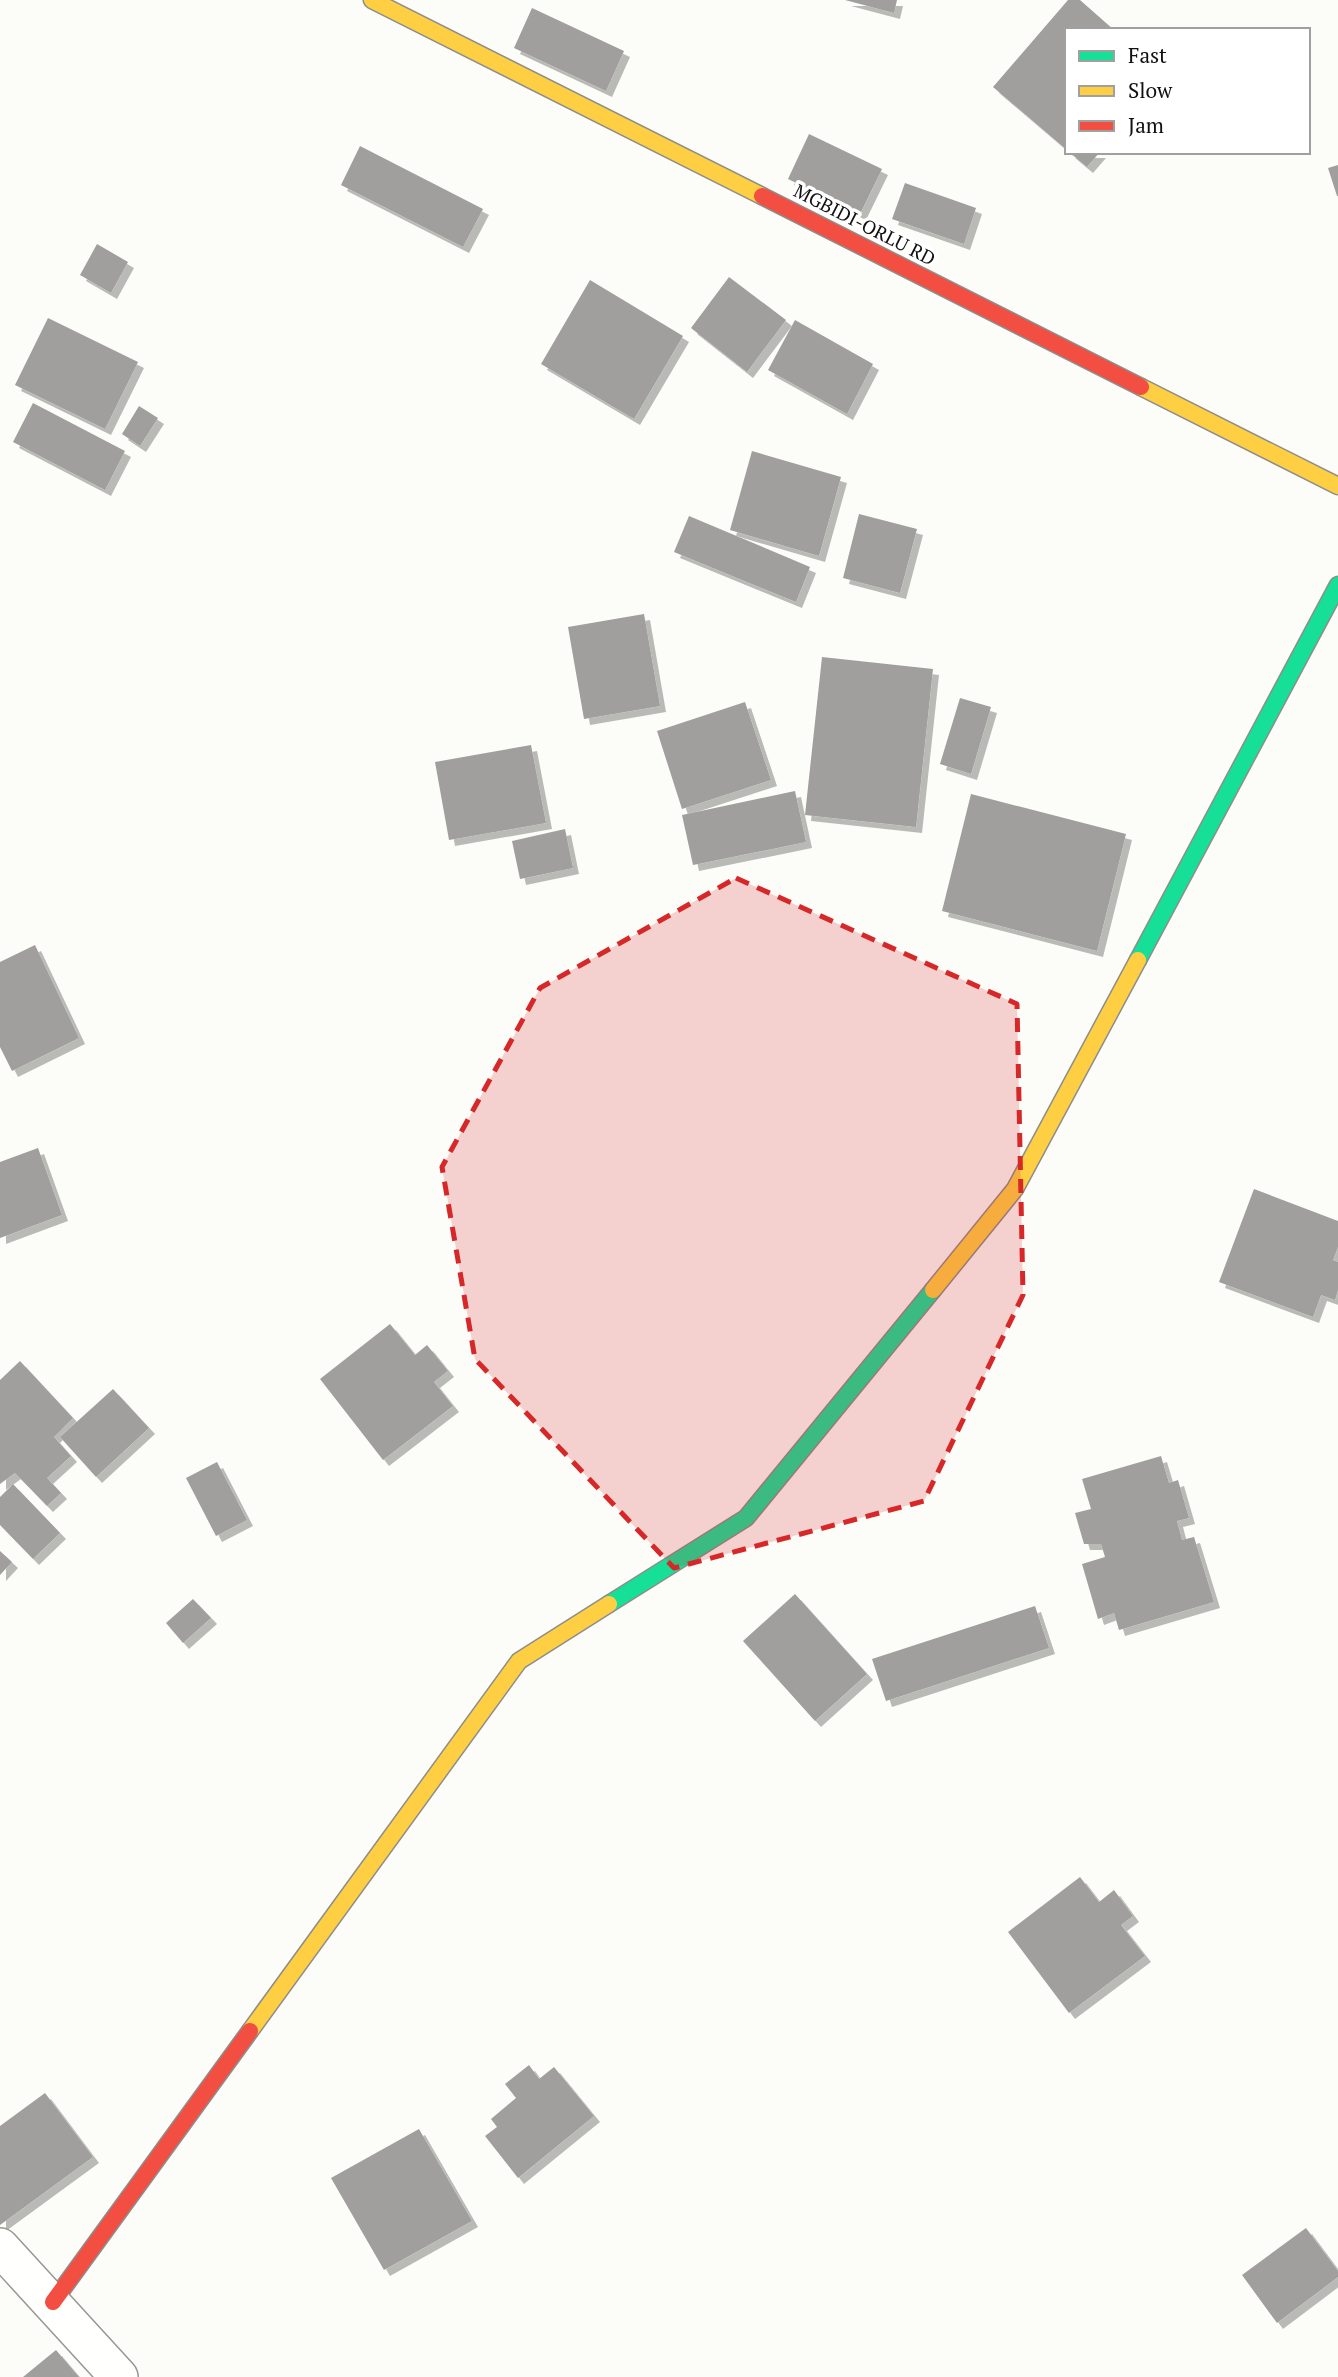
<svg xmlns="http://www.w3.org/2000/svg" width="1338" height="2377" font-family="'PT Serif',serif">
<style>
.building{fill:#a09f9d;filter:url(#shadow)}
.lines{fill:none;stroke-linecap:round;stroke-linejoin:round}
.street-casing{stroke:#979795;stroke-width:40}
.fast-casing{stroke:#8d8d8c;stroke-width:19}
.slow-casing{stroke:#8d8d8c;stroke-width:19}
.jam-casing{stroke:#8d8d8c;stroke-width:19}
.street{stroke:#fffffe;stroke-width:37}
.fast{stroke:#16e098;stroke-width:16}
.slow{stroke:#ffcf43;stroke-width:16}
.jam{stroke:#f24e42;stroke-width:16}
.marked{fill:#d62828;fill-opacity:0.2;stroke:#d62828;stroke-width:5;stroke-dasharray:14 9;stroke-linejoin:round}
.labels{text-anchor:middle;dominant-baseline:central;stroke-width:7;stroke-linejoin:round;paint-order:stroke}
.street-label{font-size:19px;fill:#111;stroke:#fff}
</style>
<defs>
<filter id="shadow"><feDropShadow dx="6" dy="6" stdDeviation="0" flood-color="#0004"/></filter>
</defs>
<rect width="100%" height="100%" fill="#fcfcf8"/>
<!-- building -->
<path class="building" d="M845 0H897L894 13Z
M1068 0H1080L1114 30H1067V150L993 87Z
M532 8 624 51 606 91 514 48Z
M809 134 882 169 860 214 788 179Z
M360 146 483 209 463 247 341 185Z
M1069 152H1100L1087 167Z
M1338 165V196H1337L1328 168Z
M905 183 976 208 964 244 892 219Z
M97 244 128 262 111 293 80 275Z
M729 277 786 320 747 372 691 328Z
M590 280 683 336 634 419 541 364Z
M48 318 138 362 105 429 15 385Z
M795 320 873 364 847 414 768 370Z
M33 403 125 451 105 490 13 442Z
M139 406 158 418 140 446 122 434Z
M752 451 841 477 819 556 730 530Z
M859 514 917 529 900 593 843 578Z
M689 516 810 567 796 602 674 552Z
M644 614 660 706 584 719 568 627Z
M822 657 933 669 916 827 805 815Z
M960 698 991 707 971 774 940 764Z
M745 702 771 780 682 809 657 731Z
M531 745 546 823 449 840 435 762Z
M795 791 806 842 693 865 682 815Z
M971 794 1126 834 1097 951 942 911Z
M565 829 573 868 520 879 512 841Z
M35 945 79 1038 12 1071 0 1047V962Z
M38 1148 62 1215 0 1238V1162Z
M1254 1189 1338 1221V1247L1333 1260 1338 1262V1290L1335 1300 1321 1295 1313 1317 1219 1282Z
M390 1324 415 1355 427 1345 448 1371 434 1382 453 1406 383 1460 320 1379Z
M20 1361 73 1418 54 1437 71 1456 47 1478 61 1493 47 1506 15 1473 0 1484V1380Z
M113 1389 149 1428 96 1477 60 1437Z
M1161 1456 1169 1483 1178 1480 1189 1518 1177 1521 1182 1540 1194 1537 1214 1602 1119 1630 1114 1613 1098 1619 1082 1564 1105 1557 1101 1544H1084L1075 1513 1091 1509 1082 1479Z
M217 1462 247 1520 216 1536 186 1478Z
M13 1484 60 1533 33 1559 0 1525V1497Z
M0 1551 12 1562 0 1575Z
M795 1594 867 1674 815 1721 743 1641Z
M193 1599 211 1618 183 1643 166 1623Z
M1035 1606 1049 1648 886 1701 872 1659Z
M1080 1877 1099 1902 1114 1890 1133 1916 1121 1925 1145 1956 1069 2013 1008 1932Z
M529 2065 539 2079 554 2067 594 2116 518 2178 485 2136 497 2127 491 2119 516 2098 505 2084Z
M45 2093 93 2157 0 2225V2126Z
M419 2129 472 2221 384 2270 331 2178Z
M1306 2228 1338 2271V2277L1277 2323 1242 2275Z
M56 2350 79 2377H23Z"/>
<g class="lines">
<defs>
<path id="street" d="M0 2247 119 2377"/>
<path id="fast" d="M1138 960 1338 585
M609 1604 746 1518 933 1290"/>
<path id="slow" d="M372 0 762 196
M1141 387 1338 486
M933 1290 1015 1189 1138 960
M250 2031 519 1661 609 1604"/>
<path id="jam" d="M762 196 1141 387
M53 2302 250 2031"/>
</defs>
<!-- street casing -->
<use href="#street" class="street-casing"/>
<!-- fast casing -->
<use href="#fast" class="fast-casing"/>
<!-- slow casing -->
<use href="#slow" class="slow-casing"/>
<!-- jam casing -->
<use href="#jam" class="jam-casing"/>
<!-- street -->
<use href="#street" class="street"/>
<!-- fast -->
<use href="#fast" class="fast"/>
<!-- slow -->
<use href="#slow" class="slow"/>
<!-- jam -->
<use href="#jam" class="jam"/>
</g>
<!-- marked area -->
<path class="marked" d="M736 878 1017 1004 1023 1295 924 1501 674 1568 475 1359 442 1167 540 988Z"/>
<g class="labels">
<!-- street labels -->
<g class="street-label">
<text transform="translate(865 224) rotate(27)">MGBIDI-ORLU RD</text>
</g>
</g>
<!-- legend -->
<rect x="1065" y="28" width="245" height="126" fill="#ffffff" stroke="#a0a0a0" stroke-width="2"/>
<rect x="1079" y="51" width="35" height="10" fill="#16e098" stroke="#a0a0a0" stroke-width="2"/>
<text x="1128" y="63" font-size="21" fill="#111111">Fast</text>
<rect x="1079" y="86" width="35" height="10" fill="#ffcf43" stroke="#a0a0a0" stroke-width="2"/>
<text x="1128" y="98" font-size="21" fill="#111111">Slow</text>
<rect x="1079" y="121" width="35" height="10" fill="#f24e42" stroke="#a0a0a0" stroke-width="2"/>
<text x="1128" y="133" font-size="21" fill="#111111">Jam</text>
</svg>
